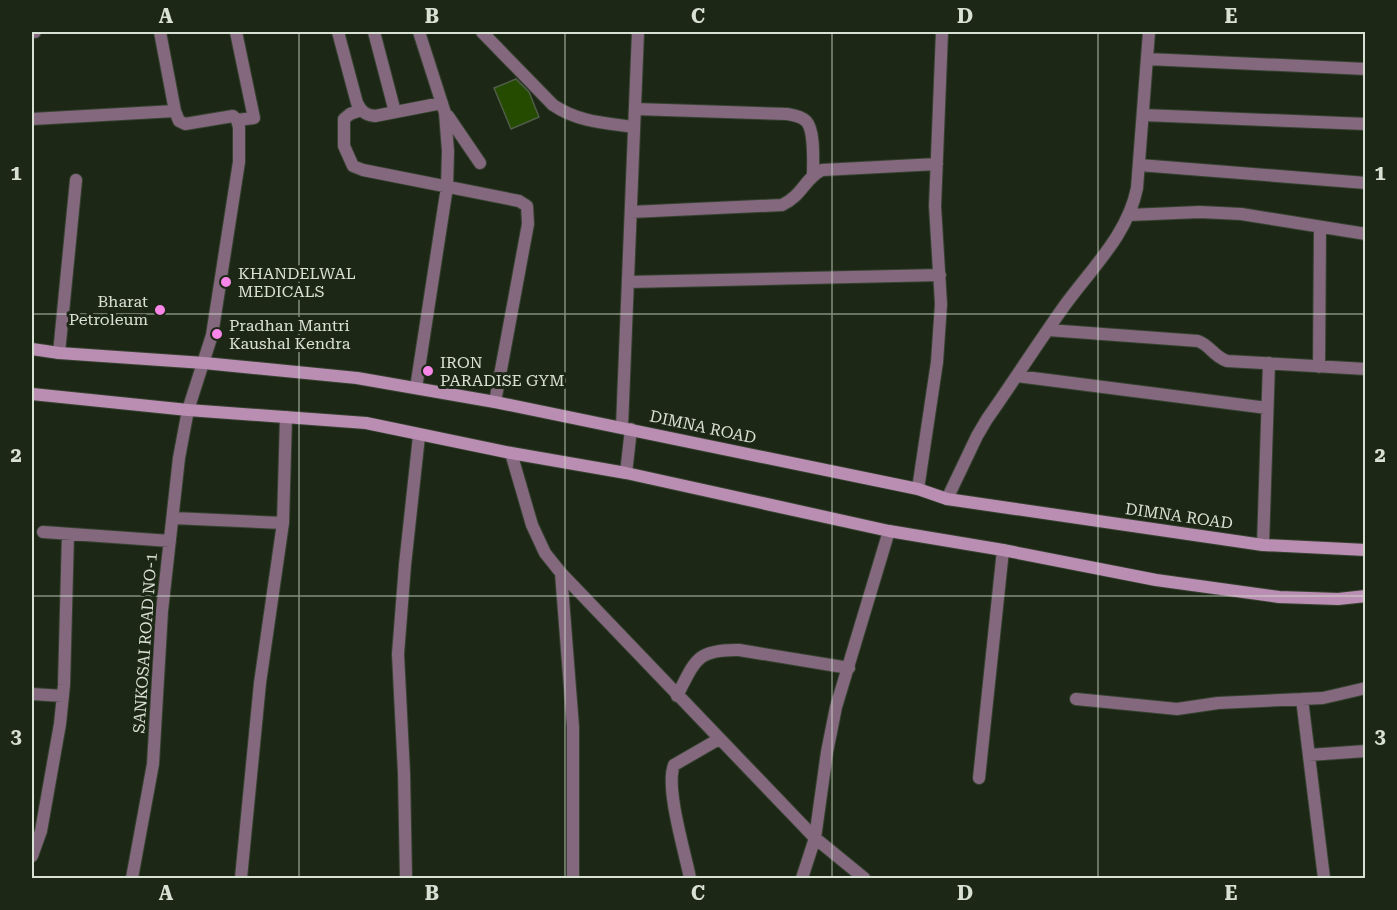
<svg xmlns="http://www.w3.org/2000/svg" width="1397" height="910" font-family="'Roboto Serif',serif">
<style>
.building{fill:#254b00;stroke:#4f5d48;stroke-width:1.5}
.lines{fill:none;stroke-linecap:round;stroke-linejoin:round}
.street-casing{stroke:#364230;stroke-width:14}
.secondary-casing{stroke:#364230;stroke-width:14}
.street{stroke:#83687e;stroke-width:12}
.secondary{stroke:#ba8eb2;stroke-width:12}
.grid{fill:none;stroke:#d9e1d5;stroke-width:1.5;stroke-opacity:0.55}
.poi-dot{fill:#f987e9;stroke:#1c2815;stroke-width:2}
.labels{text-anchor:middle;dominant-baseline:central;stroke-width:6;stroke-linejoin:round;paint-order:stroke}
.poi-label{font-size:16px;fill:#d9e1d5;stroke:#1c2815;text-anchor:start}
.street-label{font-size:16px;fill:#d9e1d5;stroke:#1c2815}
.neatline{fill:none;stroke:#d9e1d5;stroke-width:2}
.grid-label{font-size:20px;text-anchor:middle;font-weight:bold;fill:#d9e1d5}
</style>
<rect width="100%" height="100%" fill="#1c2815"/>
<!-- building -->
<path class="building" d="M516 79 529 92 539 117 511 129 494 88Z"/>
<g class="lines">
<defs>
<path id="street" d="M32 32H35
M236 32 254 118 237 120
M338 32 357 103C361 111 365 115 375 116L442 103
M374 32 395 112
M482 32 553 105C578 122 605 123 634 127
M1147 59 1366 69
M635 109 787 114C793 115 801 116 806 121 815 130 813 161 813 174
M361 110 350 114 344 119V146L353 166 363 170 519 201 527 206 528 224 495 402
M1143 115 1366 124
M448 116 480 163
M32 119 175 111
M1139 165 1366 183
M631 212 782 205C802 196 805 178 822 170L937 164
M1129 215 1200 212 1241 214 1366 234
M628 282 940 275
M1048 330 1198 341C1211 346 1213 356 1227 361L1366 369
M59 353 76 180
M1319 367 1320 227
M1017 376 1267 408
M416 388 447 187 448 151 445 113 419 32
M622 427 638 32
M511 453 532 525 545 553 561 573 815 838 864 878
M626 473 631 429
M918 489 937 362 941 304 935 206 942 32
M947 499 977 436 987 419C1013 382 1038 343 1065 305 1092 268 1128 234 1137 188L1149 32
M173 518 283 523
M43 532 170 541
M1263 545 1269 363
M561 573 573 727V878
M32 694 63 696
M677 696C695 661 696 649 739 650L849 668
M1076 699 1177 709 1218 703 1323 698 1366 688
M1302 699 1324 878
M1309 755 1366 751
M979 778 1003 550
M32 856 41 831 60 724 64 685 68 534
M132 878 153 764 162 611 179 458 188 410 212 335 239 162V127L237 120 233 116 185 124 179 121 175 111 160 32
M241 878 260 683 283 523 286 417
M406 878 404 773 398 654 405 565 419 436
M690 878C685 852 665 788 674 765L719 739
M802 878 815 838 827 752 836 707 889 531"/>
<path id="secondary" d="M32 349 59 353 204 363 357 378 495 402 918 489 947 499 1263 545 1366 550
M32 394 188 410 366 423 511 453 626 473 889 531 1003 550 1156 580 1279 597 1338 599 1366 596"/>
</defs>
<!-- street casing -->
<use href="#street" class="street-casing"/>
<!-- secondary casing -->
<use href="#secondary" class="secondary-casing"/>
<!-- street -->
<use href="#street" class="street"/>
<!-- secondary -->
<use href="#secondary" class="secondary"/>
</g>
<!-- grid -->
<path class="grid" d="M299 32V878M565 32V878M832 32V878M1098 32V878M32 314H1366M32 596H1366"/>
<!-- markers -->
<g class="poi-dot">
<circle cx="226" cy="282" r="6"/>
<circle cx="160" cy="310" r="6"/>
<circle cx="217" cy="334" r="6"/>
<circle cx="428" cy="371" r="6"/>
</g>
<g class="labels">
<!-- poi labels -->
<g class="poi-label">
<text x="238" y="273">KHANDELWAL<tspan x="238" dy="18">MEDICALS</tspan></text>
<text x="148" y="301" text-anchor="end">Bharat<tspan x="148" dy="18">Petroleum</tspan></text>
<text x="229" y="325">Pradhan Mantri<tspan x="229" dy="18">Kaushal Kendra</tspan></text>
<text x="440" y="362">IRON<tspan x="440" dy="18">PARADISE GYM</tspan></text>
</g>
<!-- street labels -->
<g class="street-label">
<text transform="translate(703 427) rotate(12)">DIMNA ROAD</text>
<text transform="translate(1179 516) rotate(8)">DIMNA ROAD</text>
<text transform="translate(145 643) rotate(-86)">SANKOSAI ROAD NO-1</text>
</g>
</g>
<!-- border -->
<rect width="1397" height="910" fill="none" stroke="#1c2815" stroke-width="66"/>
<rect x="33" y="33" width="1331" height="844" class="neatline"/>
<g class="grid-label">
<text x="166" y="23">A</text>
<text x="432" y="23">B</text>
<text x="698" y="23">C</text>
<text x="965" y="23">D</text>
<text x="1231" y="23">E</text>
<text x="16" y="180">1</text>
<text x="1380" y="180">1</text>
<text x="16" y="462">2</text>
<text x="1380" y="462">2</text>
<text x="16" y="743">3</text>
<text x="1380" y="743">3</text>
<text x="166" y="900">A</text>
<text x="432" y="900">B</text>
<text x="698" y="900">C</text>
<text x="965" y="900">D</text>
<text x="1231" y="900">E</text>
</g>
</svg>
